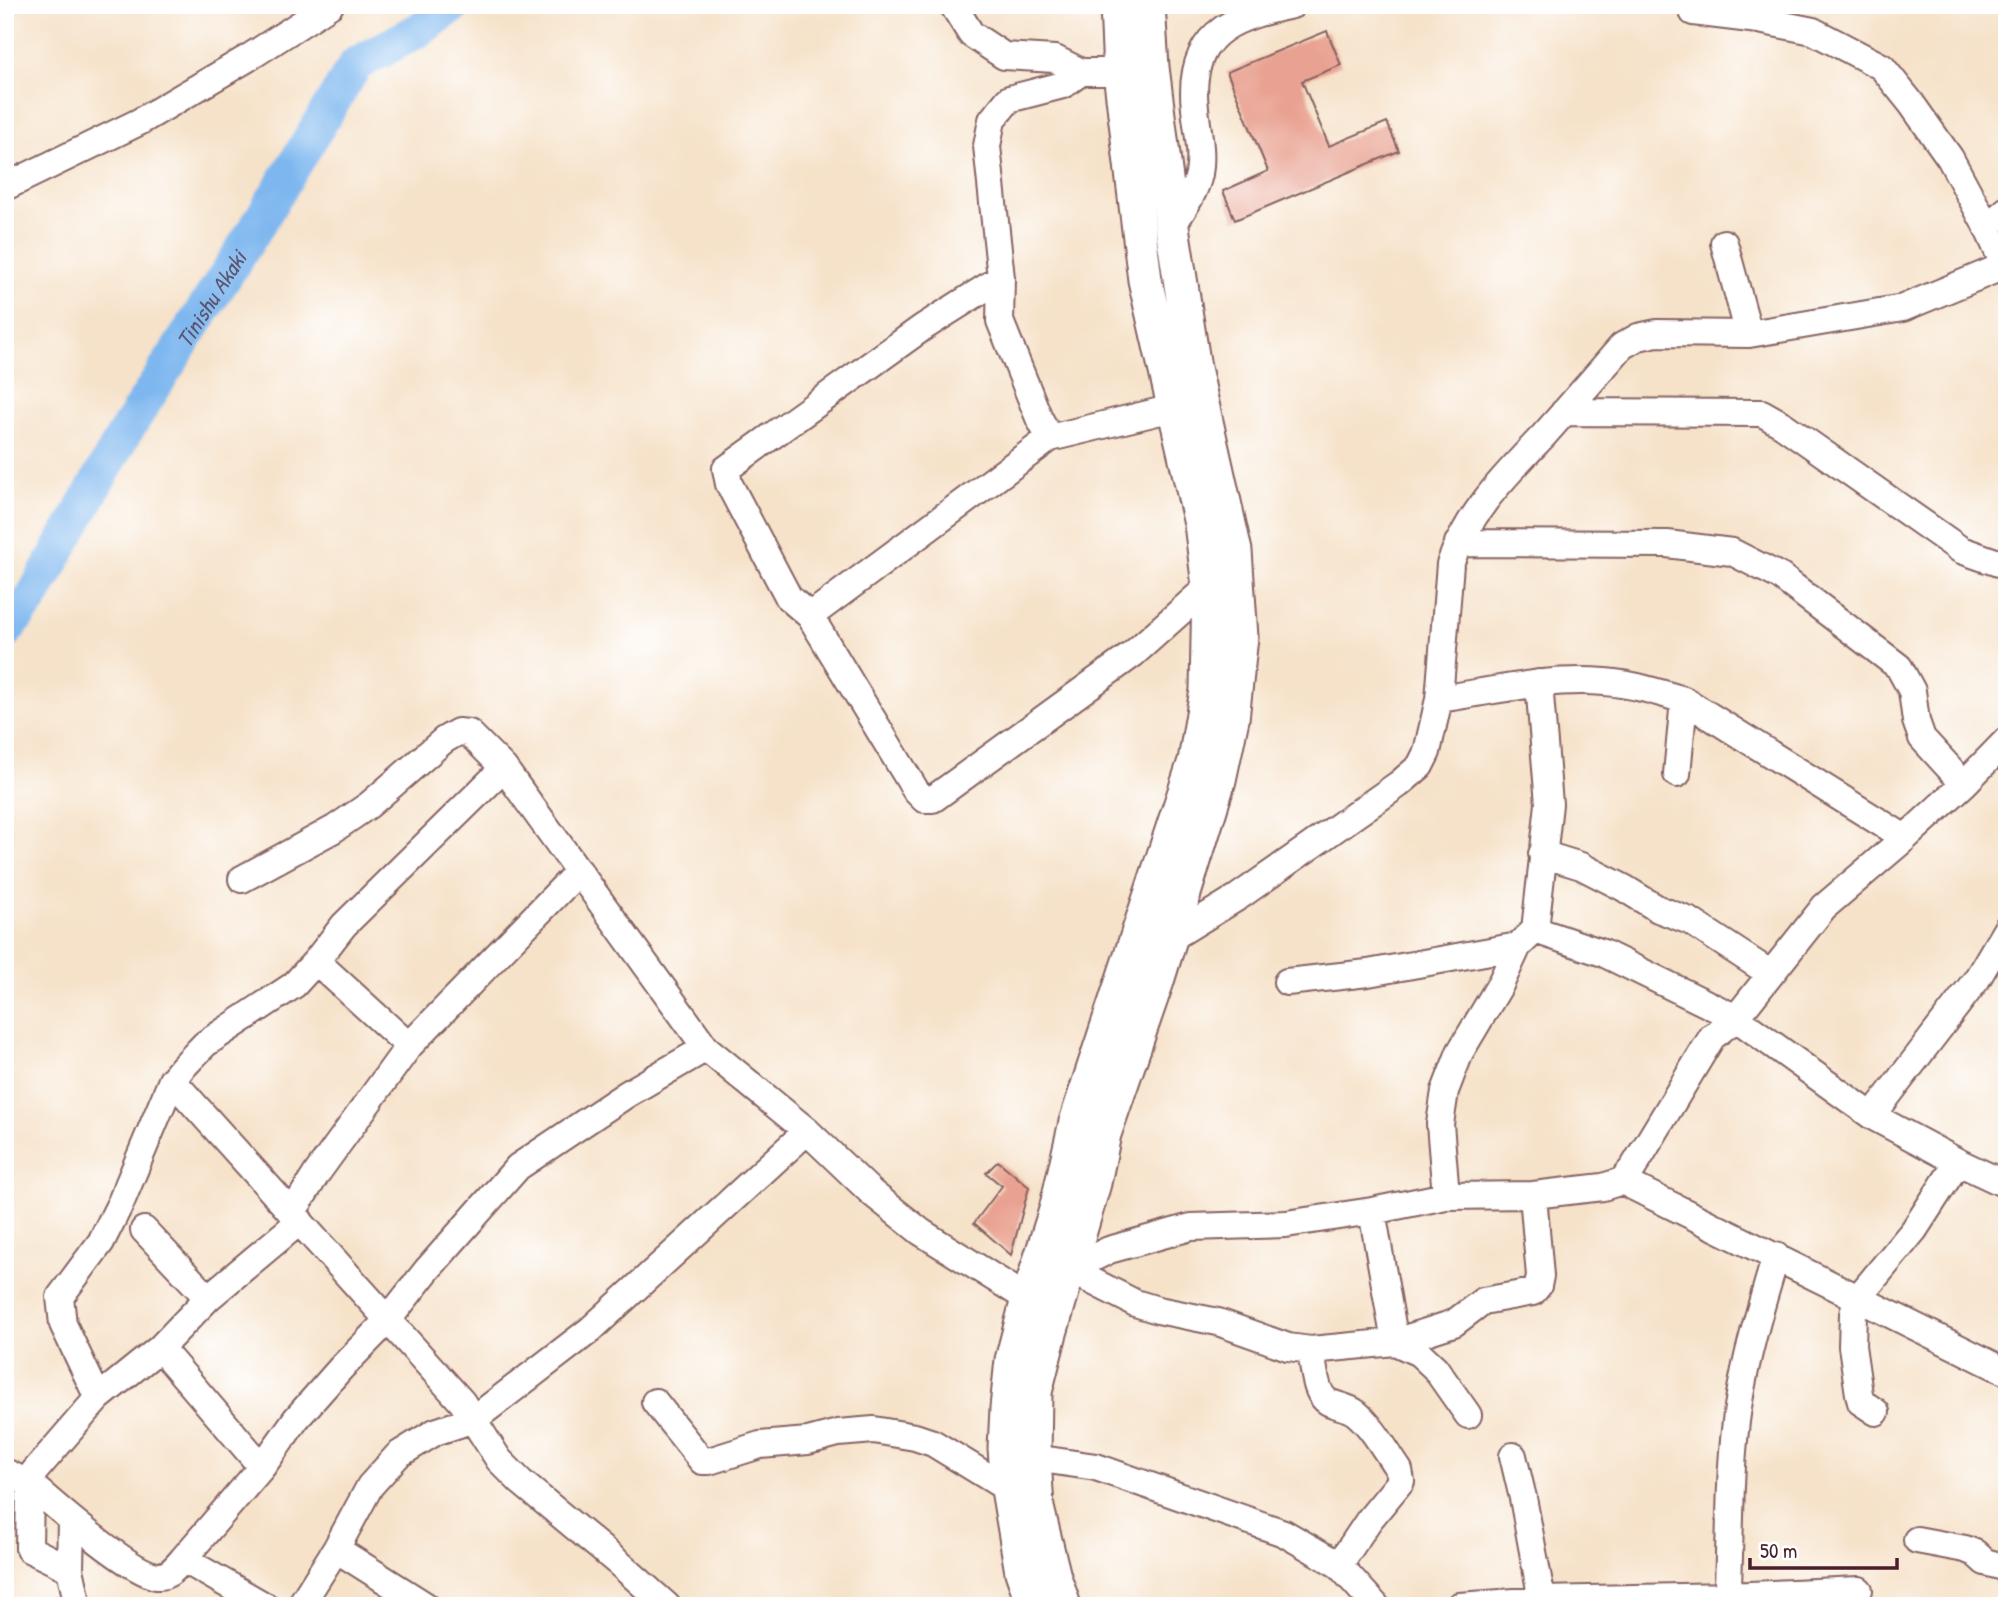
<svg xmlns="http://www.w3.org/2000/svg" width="2012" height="1611" font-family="'Patrick Hand',sans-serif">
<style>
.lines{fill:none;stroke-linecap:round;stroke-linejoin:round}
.river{stroke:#7eb7ef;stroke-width:35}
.building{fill:#e9a291}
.minor-casing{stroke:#866362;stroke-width:30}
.major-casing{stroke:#866362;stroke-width:37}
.minor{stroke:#fff;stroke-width:26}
.major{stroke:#fff;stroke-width:33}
.labels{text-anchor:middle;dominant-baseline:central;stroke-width:5;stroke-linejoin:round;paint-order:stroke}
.water-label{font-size:23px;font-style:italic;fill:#5c5470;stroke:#fff}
</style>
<rect width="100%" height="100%" fill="#fff"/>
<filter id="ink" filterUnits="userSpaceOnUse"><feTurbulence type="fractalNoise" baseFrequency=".0143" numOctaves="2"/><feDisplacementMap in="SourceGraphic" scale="14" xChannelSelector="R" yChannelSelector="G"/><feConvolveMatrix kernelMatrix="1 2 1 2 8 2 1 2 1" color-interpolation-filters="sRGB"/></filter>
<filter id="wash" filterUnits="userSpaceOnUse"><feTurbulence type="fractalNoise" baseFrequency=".00686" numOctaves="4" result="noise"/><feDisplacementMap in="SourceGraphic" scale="28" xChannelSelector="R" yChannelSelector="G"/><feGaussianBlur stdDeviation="1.57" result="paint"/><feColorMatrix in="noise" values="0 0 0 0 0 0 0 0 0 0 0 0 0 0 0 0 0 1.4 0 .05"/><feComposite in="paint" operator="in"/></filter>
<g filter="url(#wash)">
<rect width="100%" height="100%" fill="#f6e2c9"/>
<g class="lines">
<!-- river -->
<path class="river" id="s1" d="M5 632 32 598 124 434 252 234 356 64 419 30 455 5"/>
</g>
<g id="blocks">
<!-- building -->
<path class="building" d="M1327 31 1341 65 1302 81 1329 146 1387 122 1399 151 1235 220 1223 191 1268 171 1227 72Z
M998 1161 1029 1187 1011 1255 974 1223 1002 1186 986 1173Z"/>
</g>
</g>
<g filter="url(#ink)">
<use href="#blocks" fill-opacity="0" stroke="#866362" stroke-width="2"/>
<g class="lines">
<defs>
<path id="minor" d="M953 5 971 34 1004 56 1055 59 1081 72H1120
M1693 12 1759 20 1813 31 1882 67 1911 103 1950 158 1987 227 2007 271
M5 187 139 122 248 58 330 5
M1172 227C1182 210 1195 193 1199 174 1204 146 1194 120 1194 93 1194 28 1240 16 1292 5
M1987 227 2007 210
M1724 243 1749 334
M1001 278 922 328 726 469 729 484 789 598 810 616 916 791 924 799H933L1133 654 1209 586
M1564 412 1762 413 1783 425 1961 550 2007 566
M1050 438 1039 418 1000 321 1001 278 987 146 992 120 1009 99 1063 85 1081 72
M1458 543 1667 544 1732 552 1781 577 1899 667 1912 691 1916 721 1922 738 1964 784
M810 616 1050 438 1173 408
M1439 699C1493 691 1550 677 1605 682 1632 684 1658 692 1684 700L1905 838
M1677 774 1684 700
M1542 854 1581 866 1624 888 1658 909 1690 921 1771 974
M242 879 334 829 369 805 444 740 458 732 469 733 504 768 706 1048 807 1131 872 1193 921 1232 1028 1299
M1535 930 1603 953 1736 1018 1872 1116 1958 1162 2007 1185
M1159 935 1171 938 1238 897 1399 784 1420 766 1427 752 1439 699 1450 564C1469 511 1506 475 1544 435 1570 406 1596 376 1622 346L1638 337 1657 333 1749 334 1903 308 2004 266
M316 961 409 1046
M1287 982 1368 973 1518 946 1535 930 1549 804 1539 683
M172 1080 462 1402 499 1460 521 1482 621 1565 667 1606
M1872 1116 1977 979 2007 928
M1622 1181 2007 1372
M1446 1196 1440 1124 1445 1091 1460 1052 1500 985 1518 946
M1372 1211 1395 1342 1454 1323 1483 1301 1533 1292 1538 1286 1540 1276 1533 1195
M292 1213 317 1173 409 1046 579 871
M144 1230 208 1298
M1069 1272 1080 1275 1091 1259 1109 1250 1191 1227 1286 1224 1372 1211 1446 1196 1533 1195 1603 1187 1622 1181 1633 1168 1712 1037 1736 1018 1824 907 1905 838 1964 784 2007 740
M1080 1275 1135 1303 1158 1310 1218 1322 1288 1347 1311 1350 1395 1342 1419 1353 1435 1368 1468 1415
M160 1348 262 1467
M1311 1350C1314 1365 1314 1397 1331 1403 1341 1407 1348 1407 1356 1413 1374 1428 1386 1452 1399 1470L1401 1481 1369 1520 1339 1565
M98 1398 63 1324 60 1297 101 1242 121 1202 172 1080 182 1068 205 1044 294 985 316 961 344 925 504 768
M655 1402 702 1461H709L760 1445 808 1441 838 1433 874 1430 915 1437 933 1443 1008 1489
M1876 1412 1861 1402 1859 1394 1852 1346 1853 1314 1857 1299 1914 1230 1958 1162
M1513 1456 1523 1498 1542 1600
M1034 1458 1096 1467 1284 1533 1339 1565 1376 1606
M5 1472 30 1484 29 1549 70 1569
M71 1520 70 1569 78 1606
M1917 1540 1965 1549 1975 1553 1985 1562 2007 1568
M183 1559C176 1567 169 1577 157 1576 131 1573 53 1504 30 1484L34 1472 98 1398 160 1348 208 1298 300 1221
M265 1606 183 1559 262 1467 296 1419 341 1368 387 1321 427 1270 518 1167 627 1094 706 1048
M300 1606 336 1549
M426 1606 336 1549 370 1486 398 1455 435 1432 474 1419 590 1330 807 1131
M1459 1606 1542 1600 1728 1596 1859 1590
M1727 1606C1731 1540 1728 1472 1738 1407 1746 1356 1761 1306 1776 1256"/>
<path id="major" d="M1034 1606 1022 1572 1008 1489 1005 1448 1007 1408 1012 1360 1028 1299 1056 1210 1076 1122 1195 761 1207 690 1209 586 1201 524 1145 280 1120 72 1117 5
M1064 1606 1054 1577 1037 1508 1034 1458 1035 1392 1050 1333 1094 1183 1104 1134 1157 981 1219 780 1232 719 1241 637 1235 551 1194 368 1172 227 1152 67 1148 5"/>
</defs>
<!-- minor casing -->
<use href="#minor" class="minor-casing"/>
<!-- major casing -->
<use href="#major" class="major-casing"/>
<!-- minor -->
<use href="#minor" class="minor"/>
<!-- major -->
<use href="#major" class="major"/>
</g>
</g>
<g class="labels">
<!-- water labels -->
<g class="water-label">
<text stroke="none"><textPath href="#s1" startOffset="392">Tinishu Akaki</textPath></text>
</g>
</g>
<!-- margin -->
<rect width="2012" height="1611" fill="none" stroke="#fff" stroke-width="28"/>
<!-- scale -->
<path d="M1750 1558v10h147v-10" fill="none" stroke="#4a1f2b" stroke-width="3.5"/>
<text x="1760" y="1558" font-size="21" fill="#4a1f2b" stroke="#ffffff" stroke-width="5" paint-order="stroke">50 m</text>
</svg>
